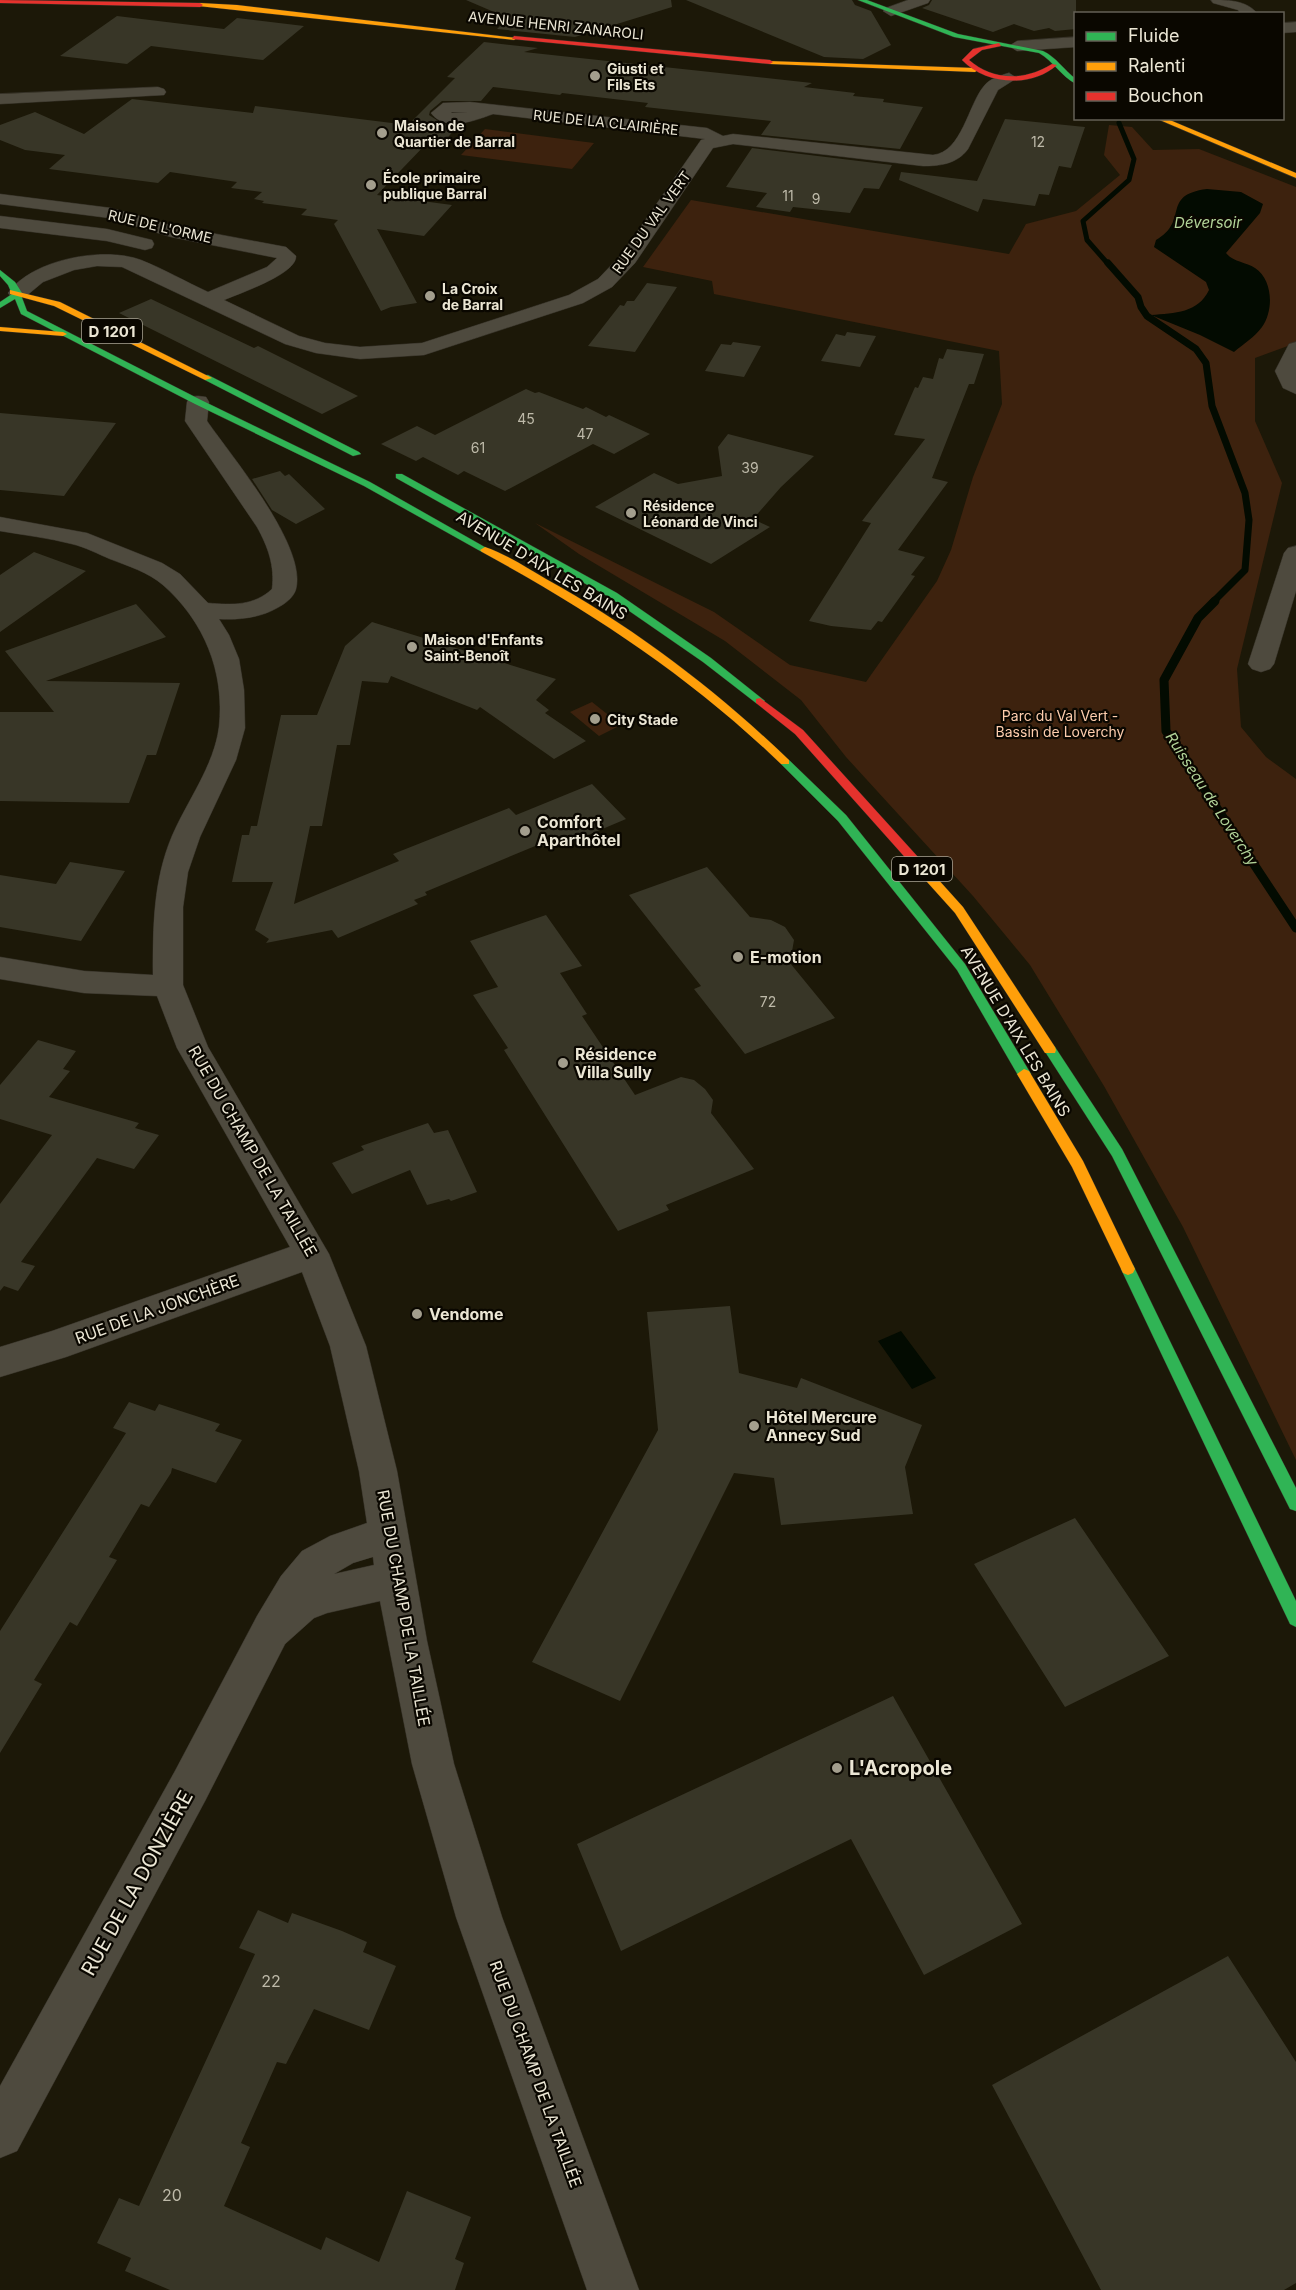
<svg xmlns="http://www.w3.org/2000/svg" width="1296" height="2290" font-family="Inter,sans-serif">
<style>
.green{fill:#3d220e}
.water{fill:#030b01}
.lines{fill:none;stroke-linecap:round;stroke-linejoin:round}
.stream-far2{stroke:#030b01;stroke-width:5}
.stream-far1{stroke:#030b01;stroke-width:7}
.stream{stroke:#030b01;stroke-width:9}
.building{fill:#383627}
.street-casing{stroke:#353127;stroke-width:1}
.fast-casing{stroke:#353127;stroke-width:1}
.slow-casing{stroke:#353127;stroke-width:1}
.jam-casing{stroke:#353127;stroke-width:1}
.street{fill:#4e4a3e;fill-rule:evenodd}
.fast{fill:#30b455;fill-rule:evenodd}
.slow{fill:#ff9f0a;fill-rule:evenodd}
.jam{fill:#e5322d;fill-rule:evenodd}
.poi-dot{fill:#a39e8d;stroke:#0a0700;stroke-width:2}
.labels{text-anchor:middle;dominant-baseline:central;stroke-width:4.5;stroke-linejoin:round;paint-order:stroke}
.far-street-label{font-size:14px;fill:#ebe6d4;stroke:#0a0700}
.far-poi-label{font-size:14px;font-weight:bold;fill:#ebe6d4;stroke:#0a0700;text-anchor:start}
.number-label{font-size:14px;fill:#bebaa9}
.far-park-label{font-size:14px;fill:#fecdad;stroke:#0a0700}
.far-water-label{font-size:15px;font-style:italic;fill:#b2d398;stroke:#0a0700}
.shield{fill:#0a0700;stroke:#a8a394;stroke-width:1.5}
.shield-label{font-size:15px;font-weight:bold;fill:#ebe6d4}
.street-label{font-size:16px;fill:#ebe6d4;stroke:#0a0700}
.poi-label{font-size:16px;font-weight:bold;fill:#ebe6d4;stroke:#0a0700;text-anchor:start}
.near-number-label{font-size:16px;fill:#bebaa9}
.near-poi-label{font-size:20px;font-weight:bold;fill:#ebe6d4;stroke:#0a0700;text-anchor:start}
.near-street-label{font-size:20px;fill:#ebe6d4;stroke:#0a0700}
</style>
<rect width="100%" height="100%" fill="#1c1808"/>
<!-- green -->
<path class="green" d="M1109 125 1132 127 1153 150 1199 149 1296 187V343L1255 358V421L1282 483 1237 669 1241 727 1266 757 1296 779V1460L1183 1227 1104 1086 1030 965 973 896 846 757 801 700 725 641 579 554 535 523 714 612 790 665 866 682 937 581 951 550 973 477 1002 404 999 351 714 294 712 281 643 267 691 200 1009 254 1026 224 1076 211 1120 175 1104 155Z
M485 129 594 143 572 169 461 155Z
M592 702 621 725 599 736 570 712Z"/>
<!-- water -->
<path class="water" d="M1207 189 1241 192 1263 204 1260 213 1226 253C1233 262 1246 262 1255 268 1273 280 1274 310 1262 327 1255 337 1243 344 1234 352L1200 335 1151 315C1175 313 1198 313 1209 290L1206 282 1154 247 1156 240C1190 221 1160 195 1207 189Z
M901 1331 936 1378 912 1389 878 1341Z"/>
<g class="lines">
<!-- stream-far2 -->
<path class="stream-far2" d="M1109 265 1087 240 1083 221 1129 180 1134 159 1119 123"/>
<!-- stream-far1 -->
<path class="stream-far1" d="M1108 263 1138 297 1141 307 1147 316 1196 349 1206 363 1212 406 1245 493 1249 520 1245 570 1213 602"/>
<!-- stream -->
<path class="stream" d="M1215 601 1198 618 1164 680 1166 731 1296 928"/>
</g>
<!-- building -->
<path class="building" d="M466 0H671L672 7 575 37 497 29 508 18Z
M686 0H852L855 5 871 11 891 45 863 59 824 57Z
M932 0H1076V29L1055 31 1049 28 1034 31 1014 24 993 32 922 8 929 5Z
M117 16 224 29 237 18 304 26 263 60 151 46 127 64 60 56Z
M484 42 538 48 524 52 812 83 804 87 855 93 853 96 884 99 883 102 923 107 900 149 761 135 771 121 645 107 648 103 562 93 560 95 493 87 481 101H442L430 111 429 115 443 124 458 126 440 146 426 144 377 195 452 205 424 236 377 229 417 303 391 307 381 311 334 224 338 220 301 215 307 209 262 203 264 201 254 199 262 192 231 188 237 182 170 172 158 183 49 169 65 155 25 150 0 140V125L35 112 84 134 132 99 253 113 255 106 408 125 455 78 447 77Z
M1005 119 1085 127 1071 168 1059 166 1049 195 1039 194 1035 206 983 199 978 212 899 180 901 172 977 181Z
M752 148 892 165 879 189 864 188 850 213 793 207 790 212 756 207 767 193 726 187Z
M647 283 677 287 635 352 588 346 620 305 624 306 627 301H634Z
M151 299 254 348 258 346 358 396 322 414 119 313Z
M847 332 876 336 860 367 821 361 836 334 845 336Z
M733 342 761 346 744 377 705 371 721 344 731 345Z
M947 349 984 354 974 384H969L932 478 948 482 898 550 925 557 911 575 915 576 882 622 878 621 871 630 831 626 809 621 871 523 862 521 925 439 894 435 915 387 918 388 923 377 933 379 939 358 943 359Z
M526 389 535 393 539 392 583 409 586 407 606 417 609 415 650 434 614 454 593 444 505 491 464 471 458 475 423 457 416 461 381 444 417 426 435 435Z
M0 413 116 423 64 496 0 490Z
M728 434 814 456 781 487 753 519 770 527 711 564 595 507 654 473 678 484 722 476 718 447Z
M280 471 285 476 289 474 325 509 296 524 272 510 252 479Z
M34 552 86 571 0 632V575Z
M136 604 166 637 46 681 180 683 156 755H147L129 803 0 801V712H54L5 651Z
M372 622 556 679 536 700 549 710 545 713 586 741 554 759 480 707 477 710 391 676 388 683 362 681 350 745H337L322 826H310L294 904 399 861 393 854 509 808 516 815 592 784 626 819 560 847 556 842 544 847 540 844 425 892 427 895 414 900 418 904 338 938 332 930 266 943 269 939 255 930 273 882H232L242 835H249L251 826H257L281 715H317L345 646Z
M70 862 125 871 81 941 0 927V875L56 884Z
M707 867 750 917 771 920 785 927 794 940 790 963 835 1018 745 1054 694 989 701 986 629 895Z
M546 915 582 966 560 973 587 1014 582 1016 635 1095 681 1077 694 1080 705 1089 713 1100 711 1113 754 1169 666 1205 669 1210 618 1231 504 1050 508 1048 473 995 498 987 470 941Z
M38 1040 76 1051 63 1069 70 1071 49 1097 139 1123 135 1128 159 1135 134 1169 97 1158 21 1262 35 1266 18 1291 4 1286 0 1291V1204L52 1135 0 1119V1085Z
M428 1123 434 1133 448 1130 477 1192 451 1201 449 1199 427 1205 410 1170 352 1194 332 1163 364 1150 361 1146Z
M730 1306 739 1373 797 1388 801 1378 922 1425 905 1467 913 1514 781 1525 774 1478 734 1473 620 1701 532 1662 658 1430 647 1312Z
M129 1402 155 1411 159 1404 196 1416 220 1424 215 1431 242 1440 216 1483 172 1468 171 1473 149 1507 141 1504 109 1557 117 1560 77 1626 70 1622 34 1680 42 1684 0 1753V1631L126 1433 113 1428Z
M1075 1518 1169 1656 1065 1707 974 1564Z
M893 1696 1022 1924 924 1975 851 1839 621 1951 577 1844Z
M258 1910 288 1923 292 1913 342 1931 367 1942 363 1952 396 1966 369 2030 314 2009 286 2064 277 2062 241 2143 250 2147 224 2206 321 2250 326 2237 379 2262 407 2191 471 2217 455 2259 464 2263 455 2290H170L125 2271 131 2258 97 2243 119 2198 139 2206 255 1954 239 1948Z
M1228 1956 1296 2062V2283L1284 2290H1101L992 2085Z"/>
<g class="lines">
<defs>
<path id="street" d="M908 0H930L928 3 891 16 883 11 886 8Z
M1211 0C1229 0 1246 0 1258 14H1241L1238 10 1213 3Z
M1296 22V32L1282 33V23Z
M1076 37V47L1017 51 1009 46 1017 41Z
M1009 73 1017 78 998 90 968 149C957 164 940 166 923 166L733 144 713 148 635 263 612 287 583 303 424 355 360 359 316 353 285 344 122 267 97 266 74 270 43 282 25 297H11L8 293C32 259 104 246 141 260 164 269 186 282 208 292L267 267 277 258 171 237 109 218 0 204V194L111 208 174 226 286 247 296 256C297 274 240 293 224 300L299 336 325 343 360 347 422 343 569 295 598 279 621 255 701 140 705 139 493 114C474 121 445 132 431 113L443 103 470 102 707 128 723 136 733 134 933 155C962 152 968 105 984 86 989 79 1001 75 1009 73ZM452 112H468L451 113Z
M158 87 164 89 166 92 164 95 0 104V94Z
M0 216 107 229 152 240 154 244 152 248 145 250 107 241 0 228Z
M1296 342V394L1283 388 1275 371 1289 344Z
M198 396 206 397 209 402 207 421C232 457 307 546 296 589 294 597 285 604 277 608 260 618 238 620 219 619L229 635 239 659 244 690 245 728 236 760 200 837 188 872 183 907V985L208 1047 329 1254 366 1346 397 1471 427 1641 454 1764 502 1917 639 2290H587L456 1917 412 1764 380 1601 327 1613 314 1618 285 1644 205 1801 17 2151 0 2158V2086L175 1771 257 1616 281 1576 302 1551 330 1536 367 1523 359 1471 330 1346 302 1272 66 1357 0 1377V1347L52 1331 290 1247 177 1048 157 996 84 993 0 979V957L84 971 153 975C153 927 153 881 172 836 187 801 214 766 219 727 225 672 204 621 163 585 148 572 128 566 110 559 98 554 85 547 72 544 49 538 24 535 0 531V517L87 533 162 563 180 574 208 603C232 605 254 606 272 589 275 566 268 547 257 527L185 421 187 402 190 397ZM373 1557 374 1565 334 1574 353 1563Z
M1296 546V591L1274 664 1270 669 1261 672 1252 669 1248 664 1284 553 1288 548Z"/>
<path id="fast" d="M858 0H867L958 34 1043 51C1056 57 1064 70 1076 79V84C1061 76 1053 61 1039 53L954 37Z
M0 270 15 282 22 293 21 295 27 311 201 400 370 482 490 550 482 552 364 486 195 404 21 314 15 299 0 308V302L12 294 8 285 0 276Z
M208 375 359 452 361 454 353 456 205 380V376Z
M396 474H402L617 593 711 658 765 701 760 704 756 703 703 662 609 597 396 478Z
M785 759 789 760 846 815 965 964 1031 1074 1029 1077H1019L957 970 838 821 781 764V760Z
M1050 1045 1055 1047 1122 1149 1296 1488V1511L1290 1509 1112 1156 1044 1050Z
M1128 1263 1133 1265 1135 1269 1296 1601V1627L1290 1624 1121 1269 1123 1265Z"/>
<path id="slow" d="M200 3 237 5 517 38 514 40 198 6Z
M768 61 975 68 978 70 975 72 770 64Z
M1155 118H1165L1296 173V178Z
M10 290 60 302 212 378 205 380 54 306 10 294Z
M0 327 63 332 67 334 63 336 0 331Z
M485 547C506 554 527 568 546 579 635 628 716 690 789 760V764H781C691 677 592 612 482 552L480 550Z
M923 866 927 867 963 907 1055 1047 1056 1050 1055 1053H1045L955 913 919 873 917 870 919 867Z
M1024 1069 1029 1071 1083 1161 1135 1269 1133 1273 1128 1275 1123 1273 1072 1167 1017 1074Z"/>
<path id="jam" d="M0 0 200 3 203 5 200 7 0 3Z
M514 36 770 60 773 62 770 64 512 39Z
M999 43 1001 46 982 50 969 60C993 81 1025 81 1052 64L1057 65C1031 88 986 85 962 60L973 49Z
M760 698 803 730 927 867 929 870 927 873H919L795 734 756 703V699Z"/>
</defs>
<!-- street casing -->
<use href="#street" class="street-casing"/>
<!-- fast casing -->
<use href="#fast" class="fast-casing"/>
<!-- slow casing -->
<use href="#slow" class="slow-casing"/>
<!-- jam casing -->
<use href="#jam" class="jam-casing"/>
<!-- street -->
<use href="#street" class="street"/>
<!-- fast -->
<use href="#fast" class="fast"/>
<!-- slow -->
<use href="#slow" class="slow"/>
<!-- jam -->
<use href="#jam" class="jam"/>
</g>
<!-- markers -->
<g class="poi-dot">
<circle cx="595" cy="76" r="6"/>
<circle cx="382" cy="133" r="6"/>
<circle cx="371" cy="185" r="6"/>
<circle cx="430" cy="296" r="6"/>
<circle cx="631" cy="513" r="6"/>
<circle cx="412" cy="647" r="6"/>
<circle cx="595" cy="719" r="6"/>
<circle cx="525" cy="831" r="6"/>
<circle cx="738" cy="957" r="6"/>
<circle cx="563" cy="1063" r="6"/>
<circle cx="417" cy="1314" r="6"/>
<circle cx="754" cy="1426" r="6"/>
<circle cx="837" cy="1768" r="6"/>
</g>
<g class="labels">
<!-- far-street labels -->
<g class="far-street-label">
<text transform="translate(556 25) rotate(6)">AVENUE HENRI ZANAROLI</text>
<text transform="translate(606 122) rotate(6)">RUE DE LA CLAIRIÈRE</text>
<text transform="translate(651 222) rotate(-54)">RUE DU VAL VERT</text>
<text transform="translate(160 226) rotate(13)">RUE DE L'ORME</text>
</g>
<!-- far-poi labels -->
<g class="far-poi-label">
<text x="607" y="68">Giusti et<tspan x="607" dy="16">Fils Ets</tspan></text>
<text x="394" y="125">Maison de<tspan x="394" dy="16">Quartier de Barral</tspan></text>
<text x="383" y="177">École primaire<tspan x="383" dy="16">publique Barral</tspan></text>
<text x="442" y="288">La Croix<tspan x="442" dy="16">de Barral</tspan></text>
<text x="643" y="505">Résidence<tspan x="643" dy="16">Léonard de Vinci</tspan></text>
<text x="424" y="639">Maison d'Enfants<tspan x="424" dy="16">Saint-Benoît</tspan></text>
<text x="607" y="719">City Stade</text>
</g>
<!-- number labels -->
<g class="number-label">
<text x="1038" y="141">12</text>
<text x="788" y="195">11</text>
<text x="816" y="198">9</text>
<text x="526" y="418">45</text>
<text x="585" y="433">47</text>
<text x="478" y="447">61</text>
<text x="750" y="467">39</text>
<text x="768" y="1001">72</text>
</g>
<!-- far-park labels -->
<g class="far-park-label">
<text x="1060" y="715">Parc du Val Vert -<tspan x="1060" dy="16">Bassin de Loverchy</tspan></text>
</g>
<!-- far-water labels -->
<g class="far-water-label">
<text x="1208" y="222">Déversoir</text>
<text transform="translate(1212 799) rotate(57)">Ruisseau de Loverchy</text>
</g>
<!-- shield labels -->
<g class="shield">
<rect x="82" y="319" width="60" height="24" rx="4.5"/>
<rect x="892" y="857" width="60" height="24" rx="4.5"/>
</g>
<g class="shield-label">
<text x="112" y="331">D 1201</text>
<text x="922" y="869">D 1201</text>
</g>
<!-- street labels -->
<g class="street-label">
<text transform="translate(542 565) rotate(31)">AVENUE D'AIX LES BAINS</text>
<text transform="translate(1016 1031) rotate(59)">AVENUE D'AIX LES BAINS</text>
<text transform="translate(253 1151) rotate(60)">RUE DU CHAMP DE LA TAILLÉE</text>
<text transform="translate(157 1309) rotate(-20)">RUE DE LA JONCHÈRE</text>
<text transform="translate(404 1608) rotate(80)">RUE DU CHAMP DE LA TAILLÉE</text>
<text transform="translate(536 2074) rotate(70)">RUE DU CHAMP DE LA TAILLÉE</text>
</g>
<!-- poi labels -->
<g class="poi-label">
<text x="537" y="822">Comfort<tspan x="537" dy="18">Aparthôtel</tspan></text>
<text x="750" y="957">E-motion</text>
<text x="575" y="1054">Résidence<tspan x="575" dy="18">Villa Sully</tspan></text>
<text x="429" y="1314">Vendome</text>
<text x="766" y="1417">Hôtel Mercure<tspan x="766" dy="18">Annecy Sud</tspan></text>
</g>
<!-- near-number labels -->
<g class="near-number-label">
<text x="271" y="1981">22</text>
<text x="172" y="2195">20</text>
</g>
<!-- near-poi labels -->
<g class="near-poi-label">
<text x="849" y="1768">L'Acropole</text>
</g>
<!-- near-street labels -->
<g class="near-street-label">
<text transform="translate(137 1883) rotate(-61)">RUE DE LA DONZIÈRE</text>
</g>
</g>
<!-- legend -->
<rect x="1074" y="12" width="210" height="108" fill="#0a0700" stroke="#646055" stroke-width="1.5"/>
<rect x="1086" y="32" width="30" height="9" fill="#30b455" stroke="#646055" stroke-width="1.5"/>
<text x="1128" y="42" font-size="18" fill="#ebe6d4">Fluide</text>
<rect x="1086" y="62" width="30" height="9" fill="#ff9f0a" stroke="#646055" stroke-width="1.5"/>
<text x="1128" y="72" font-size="18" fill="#ebe6d4">Ralenti</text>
<rect x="1086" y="92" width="30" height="9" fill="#e5322d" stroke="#646055" stroke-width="1.5"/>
<text x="1128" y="102" font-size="18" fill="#ebe6d4">Bouchon</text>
</svg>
